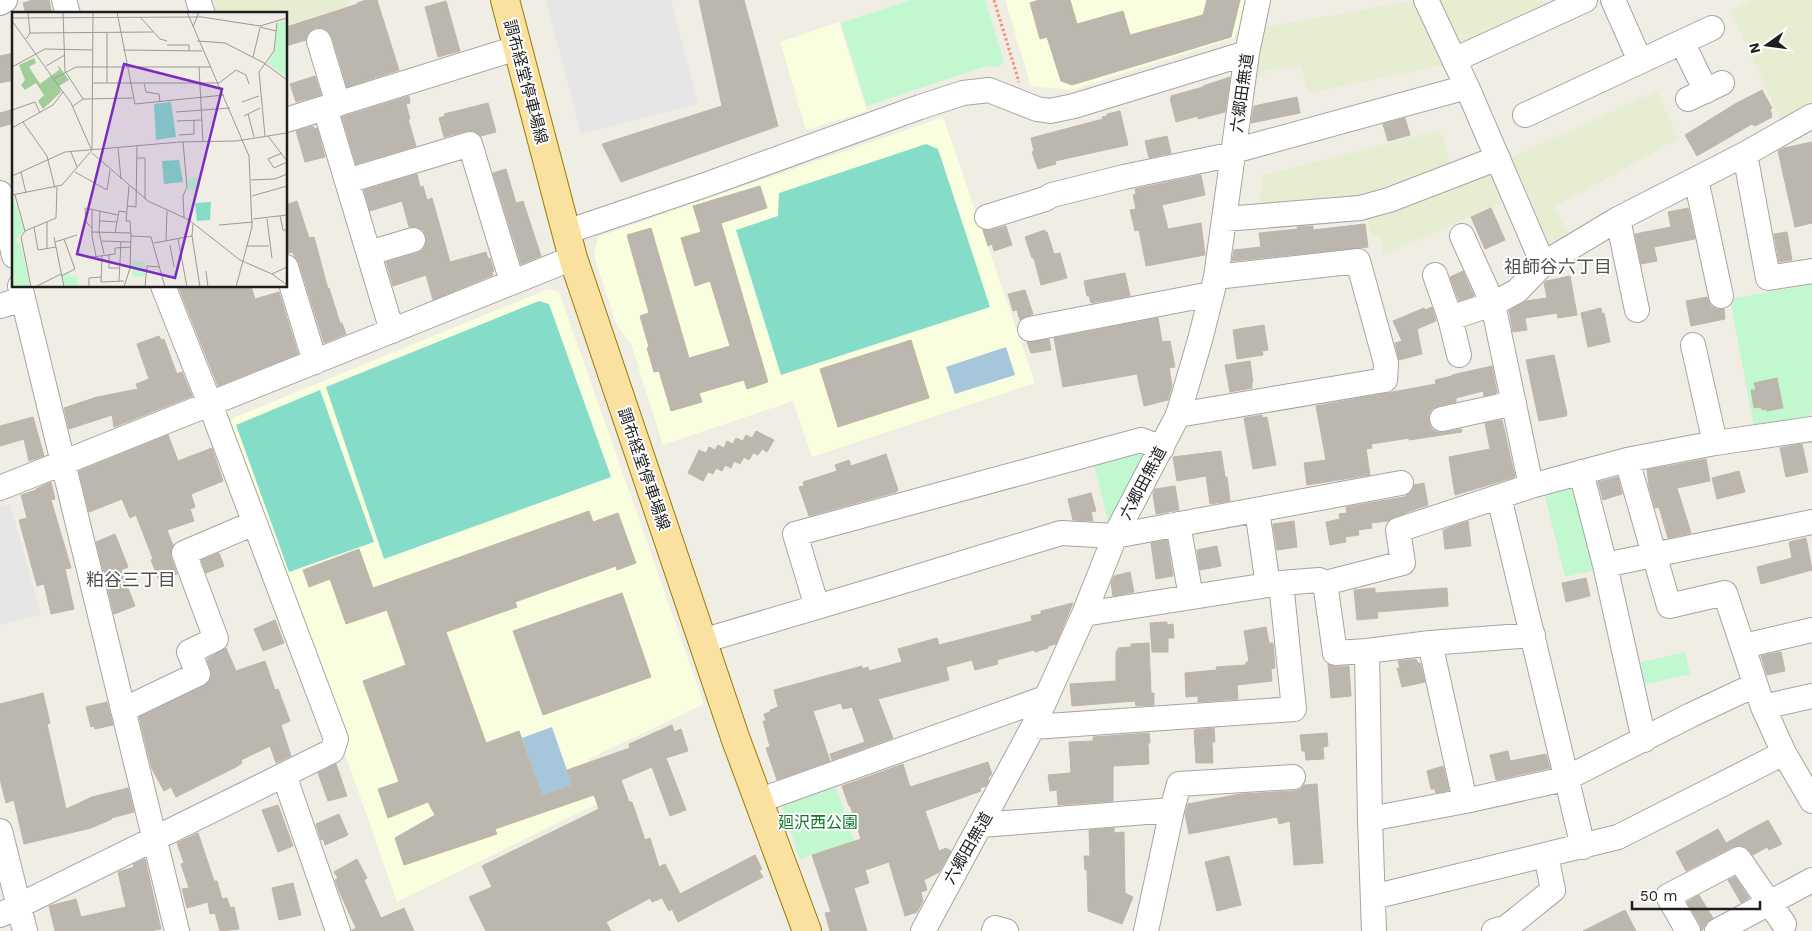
<svg xmlns="http://www.w3.org/2000/svg" width="1812" height="931" font-family="'Work Sans','Noto Sans JP',sans-serif">
<style>
.education{fill:#f9fede}
.farmland{fill:#e6edd0}
.park{fill:#c2f8cf}
.pitch{fill:#84dcc9}
.parking{fill:#e6e6e6}
.water{fill:#a6c6dc}
.building{fill:#bbb6ae;stroke:#c0b6a7}
.lines{fill:none;stroke-linecap:round;stroke-linejoin:round}
.minor-casing{stroke:#a5a5a5;stroke-width:26}
.major-casing{stroke:#957c03;stroke-width:30}
.path{stroke:#f6926e;stroke-width:3;stroke-dasharray:2.5 2.5;stroke-linecap:butt}
.minor{stroke:#fff;stroke-width:24}
.major{stroke:#fae19f;stroke-width:28}
.labels{text-anchor:middle;dominant-baseline:central;stroke-width:4;stroke-linejoin:round;paint-order:stroke}
.street-label{font-size:16px;fill:#1e1e1e;stroke:#fff}
.park-label{font-size:16px;fill:#0e7a29;stroke:#fff}
.neighbourhood-label{font-size:18px;fill:#515151;stroke:#fff}
.inset-road{fill:none;stroke:#9b9a95;stroke-width:1}
.view{fill:#7b2cbf;fill-opacity:0.15;stroke:#7b2cbf;stroke-width:2.5}
.inset-edge{fill:none;stroke:#1e1e1e;stroke-width:2.5}
</style>
<rect width="100%" height="100%" fill="#efede4"/>
<!-- education -->
<path class="education" d="M1005 0H1245L1237 33 1233 38 1071 90 1031 86Z
M839 22 867 111 806 130 780 42Z
M943 117 1035 383 812 457 793 401 663 445 631 344 616 324 594 255 598 237Z
M548 289 559 292 704 704 589 759 603 801 397 902 230 424 233 418Z"/>
<!-- farmland -->
<path class="farmland" d="M207 0H346L348 6 286 25V14H211Z
M1418 0 1447 64 1308 93 1301 66 1284 70 1282 67 1264 71 1265 75 1250 79 1260 28Z
M1434 0H1542L1547 12 1463 50Z
M1753 0H1812V108L1782 122 1731 11Z
M1657 91 1678 139 1554 207 1572 241 1546 256 1504 161Z
M1440 130 1453 170 1489 160 1507 200 1384 255 1379 236 1372 237 1366 216 1258 221 1263 175Z"/>
<!-- park -->
<path class="park" d="M911 0H985L1004 62 999 67 986 66 867 106 841 23Z
M1812 284V411L1807 422 1755 432 1730 299Z
M1153 451 1110 528 1092 458Z
M1576 481 1598 569 1565 577 1543 489Z
M1685 652 1690 674 1634 687 1629 665Z
M835 785 854 841 800 859 781 803Z"/>
<!-- pitch -->
<path class="pitch" d="M926 144 938 149 990 307 781 375 736 230 778 216 779 193Z
M539 301 549 304 611 477 384 559 326 387Z
M320 390 374 542 289 572 236 425Z"/>
<!-- parking -->
<path class="parking" d="M546 0H671L698 104 581 134Z
M10 504 41 614 0 625V507Z"/>
<!-- water -->
<path class="water" d="M1006 347 1015 375 955 394 946 367Z
M552 727 572 785 542 796 522 738Z"/>
<!-- building -->
<path class="building" d="M33 0H49L52 14H26L23 3Z
M366 0H377L399 70 347 87 332 37 328 31 322 28H315L309 32 306 40 286 46V27L358 4 357 3Z
M699 0H744L778 126 621 182 602 144 722 106Z
M1039 0H1070L1077 24 1123 11 1130 35 1203 15 1207 0H1240L1231 37 1072 85 1061 81 1047 37 1040 39 1030 3Z
M446 1 460 51 438 57 425 7Z
M14 53V80L0 83V56Z
M315 76 321 95 296 102 290 84Z
M1230 77 1225 112 1198 119V116L1176 122 1170 98H1172L1171 96 1203 87V86Z
M1762 90 1772 108 1770 110 1772 114 1771 115 1772 117 1757 125 1754 126 1752 124 1697 156 1685 135 1735 104Z
M409 96 410 103 406 104 410 119H408L416 146 356 164 342 117Z
M1297 97 1300 113 1251 123 1254 106Z
M488 103 496 132 481 136 474 131H467L444 137 439 118 445 116 444 114Z
M14 109V123L0 127V113Z
M1120 111 1128 145 1055 161 1056 164 1038 169 1032 152 1034 151 1031 138 1103 119 1102 117 1107 116V114Z
M1405 118 1410 135 1388 141 1383 124Z
M313 126 314 129 317 128 325 157 305 162 296 131Z
M1167 136 1171 153 1149 158 1145 141Z
M1812 142V223L1795 227 1778 151 1784 148Z
M506 169 516 203 523 201 541 256 521 264 493 173Z
M417 174 420 187 423 186 427 200 432 198 450 262 486 252 488 259 490 258 494 271 492 272 493 275 433 300 426 275 393 286 386 262 417 253 423 250 426 243V236L423 230 417 227H409L402 201 370 211 364 190Z
M1201 175 1205 195 1162 205 1168 229 1201 223 1205 255 1146 266 1139 230 1135 231 1130 210 1136 209 1133 195 1136 194 1135 189Z
M760 186 767 208 721 223 768 382 747 389 744 380 699 393 702 402 671 411 659 371 654 372 647 348 649 347 640 316 649 313 627 235 651 228 689 358 730 346 710 281 695 286 681 238 701 232 693 206Z
M297 201 309 238 314 237 328 289 329 288 340 323H342L346 334 324 343 299 263 292 252 286 254V205Z
M1491 208 1505 240 1485 249 1471 217Z
M1688 208 1695 239 1654 247 1657 261 1641 264 1635 234 1671 227 1668 212Z
M1365 224 1368 247 1232 261 1234 250 1261 247 1259 233 1298 229 1297 227 1313 226V230Z
M1006 226 1012 245 994 251 992 244 988 246 983 230H991Z
M1045 230V232H1047L1054 254 1060 253 1067 278 1041 285 1034 258H1032L1025 237Z
M1787 232 1792 260 1779 262 1774 234Z
M1463 271 1474 296 1459 301 1450 277Z
M1125 273 1130 296 1091 303 1089 296H1087L1084 281Z
M1570 276 1577 315 1558 318 1557 313 1525 318 1527 330 1513 332 1509 311 1526 301 1547 298 1544 283 1546 281Z
M178 286H251L255 299 279 292 298 354 218 386Z
M1025 290 1033 314 1020 320 1017 310 1013 311 1008 294Z
M1707 297 1711 306 1717 309H1724L1725 319 1691 326 1686 301Z
M1432 307 1436 321 1417 329 1422 354 1399 360 1395 343 1402 341 1393 321 1424 308 1425 310Z
M1601 308 1602 314 1604 313 1610 342 1588 347 1581 313Z
M1158 318 1162 342 1170 341 1175 367 1169 368 1172 385 1168 400 1144 406 1137 374 1063 387 1054 338Z
M1264 325 1268 350 1262 351 1263 355 1237 359 1233 330Z
M159 336 161 340 164 339 177 374 182 372 192 396 114 427 112 415 69 429 64 408 97 397 138 389 136 384 149 379 137 344Z
M1049 339 1051 350 1031 353 1027 342Z
M911 340 929 398 838 427 820 369Z
M1554 355 1567 414 1566 416 1539 421 1526 360Z
M1250 361 1253 382H1252V388L1230 392 1225 365Z
M1492 366 1497 393 1484 396 1483 391 1456 398V402L1439 406 1432 409 1429 414V422L1432 429 1437 432H1445L1461 429 1462 432 1409 440V438L1371 444 1372 448 1366 449 1370 475 1307 485 1304 463 1326 460 1316 406 1436 384 1435 380 1452 376V375Z
M1777 378 1783 408 1767 411 1766 409 1762 410 1761 407 1754 408 1751 390H1756L1754 383Z
M1262 415V418L1267 417 1276 465 1253 469 1244 418Z
M33 417 44 456 29 461 24 439 0 446V426Z
M1502 420 1515 477 1455 495 1449 457 1490 449 1485 423Z
M756 431 774 440 767 452 762 449 758 455 753 453 749 460 744 457 740 464 734 461 731 468 725 465 722 471 716 468 713 474 708 472 703 481 688 473 699 450 706 453 709 447 715 450 718 445 724 448 727 441 733 444 736 438 743 441 746 435 752 438Z
M168 435 178 461 212 448 223 481 191 494 195 507 190 509 194 521 167 530 173 545 171 550V557L177 574 159 580 151 560 153 559 136 515 130 518 122 499 89 512 79 471Z
M1802 444 1808 472 1786 477 1780 448Z
M1221 451 1225 477H1227L1230 501 1210 504 1206 476 1177 481 1173 457Z
M886 454 898 490 896 492 809 516 799 487 804 486 803 482 837 471 835 465 849 460 851 466Z
M1706 459 1710 481 1677 488 1691 533 1668 538 1659 507 1655 508 1649 487 1647 470Z
M1739 471 1745 492 1717 499 1712 478Z
M1618 477 1622 494 1603 500 1598 482Z
M51 482 55 499 51 500 71 568 65 569 74 609 51 614 44 584 37 586 19 520 27 518 21 495 36 490V489Z
M1424 483 1428 505 1408 512 1388 521 1371 523 1372 528 1358 530 1359 535 1345 537 1346 542 1330 545 1326 522 1340 519 1339 514 1347 513 1346 507 1404 497 1410 493 1414 485Z
M1175 486 1179 510 1156 514 1153 494 1155 489Z
M1091 493 1096 511 1091 512 1093 521 1073 520 1068 499Z
M589 511 593 522 618 513 636 563 617 570 616 566 515 602 517 607 446 632 486 743 519 731 542 796 572 785 567 770 630 748 629 744 672 725 674 732 681 729 688 751 666 758 686 810 670 816 652 767 621 780 629 802H632L645 840 650 838 659 867 665 864 680 894 755 855 762 869 759 871 763 877 678 922 672 909 669 911 662 898 652 902 650 898 606 922 611 931H486L469 897 492 887 482 866 599 809 594 795 495 829 497 834 404 865 395 838 435 815 428 802 388 818 378 789 399 782 363 681 406 665 387 610 346 624 330 579 309 587 303 570 359 549 373 588Z
M1294 521 1297 547 1277 550 1273 524Z
M1468 521 1471 546 1445 549 1443 530Z
M115 534 128 567 121 570 135 606 114 614 96 542Z
M1806 538 1812 570 1761 584 1757 567 1792 558 1789 542Z
M1167 540 1173 576 1156 579 1151 543Z
M1217 546 1221 566 1200 570 1197 550Z
M219 553 224 566 206 573 201 560Z
M1130 572 1134 592 1113 596 1111 583 1114 576Z
M1586 578 1590 596 1566 602 1562 583Z
M1375 588V593L1447 588 1448 606 1377 612 1378 618 1357 620 1354 590Z
M622 593 651 677 543 715 513 631Z
M1073 603 1056 644 1048 646V648L1035 652 1034 650 997 660 998 664 975 670 972 660 946 667 949 680 878 699 893 738 832 760 830 754 865 742 852 707 843 709 841 703 813 711 830 761 777 780 766 748 770 747 763 721H766L764 714 770 712V710L778 707 774 690 862 666V669L868 667 869 671 902 662 898 649 937 638 939 645 1032 621 1031 616 1041 614V611Z
M275 620 284 643 263 651 254 629Z
M1167 622V625L1173 624 1174 638H1168V652H1152L1150 623Z
M1266 627 1269 643H1273L1275 668 1271 669 1272 681 1237 685 1238 699 1198 702V696L1186 697 1185 673 1217 670 1216 667 1246 665V662H1249L1244 631Z
M1149 643 1151 693H1154V705L1136 706 1135 701 1072 706 1070 684 1116 681V651H1118V648L1131 647V644Z
M226 648 236 671 265 661 275 690 278 689 290 721 281 725 291 756 276 763 270 746 241 760 242 763 236 767 176 797 171 787 164 791 152 769 139 717 204 686 209 682 212 675 207 659Z
M1781 652 1785 671 1767 675 1761 656Z
M1416 659 1418 663H1420L1425 682 1402 687 1397 668H1400L1398 661Z
M1328 664 1335 667 1349 666 1351 696 1331 698Z
M43 693 50 723 47 724 66 809 92 797 128 788 134 812 111 818 112 819 91 828 24 844 14 800 6 803 0 779V704Z
M107 702 113 725 95 729 94 726 91 727 86 707Z
M1214 728 1215 742H1212L1213 763H1196L1194 730Z
M1149 733 1150 743H1148L1149 764 1113 766V801L1058 805 1057 790 1050 791 1048 775 1071 773 1069 742 1093 741V737Z
M1327 733 1328 746 1323 747 1324 759 1306 760 1305 751H1302L1300 735Z
M1508 751 1510 761 1546 754 1550 768 1496 780 1490 755Z
M988 762 992 774 988 778 989 780 986 786 980 788 981 791 925 811 939 851 946 848 951 851 939 872 924 880 927 890 921 892 923 901 917 912 905 916 889 862 865 870 869 883 854 888 867 931H830L825 913 831 912 812 855 861 839 850 805 849 806 842 786 903 764 910 787Z
M336 764 347 796 328 801 318 773Z
M1443 766 1449 790 1436 793 1435 789H1431L1427 771Z
M1317 784 1323 863 1294 865 1290 821 1279 824 1277 817 1189 834 1185 814 1188 804 1240 794 1294 791 1300 789 1304 785Z
M278 805 293 846 278 852 262 810Z
M339 814 348 835 325 845 323 839 321 840 316 824Z
M1768 820 1782 844 1769 850 1767 847 1753 855 1745 847 1739 845 1733 847 1686 871 1676 852 1718 829 1726 843Z
M1114 828V833L1124 832 1125 893 1133 897 1122 924 1088 911 1087 869 1085 870 1084 856H1090L1089 830Z
M198 833 214 881H217L222 899 227 898 230 908 234 907 239 929 220 931 215 913 210 914 208 902 187 908 182 889 189 888 181 864 184 863 177 843Z
M1229 856 1241 905 1217 911 1205 862Z
M145 859 161 929 150 931H55L49 906 76 899 81 917 126 907 118 872 134 867 133 864Z
M357 859 367 878 364 880 381 918 404 908 414 931H351L356 928 339 891 335 880 338 878 334 872Z
M1735 877 1749 898 1741 903 1728 880Z
M293 883 301 915 279 920 272 888Z
M1699 895 1713 918 1706 923 1702 931 1700 924 1687 902Z
M1625 910 1636 931H1583Z"/>
<g class="lines">
<defs>
<path id="minor" d="M64 0 68 14
M198 0 203 14
M1426 0 1467 87 1543 264
M1613 0 1640 61
M0 3 5 0
M319 41 338 104
M1682 42 1706 91
M1454 60 1585 0
M1688 99 1722 83
M325 108 392 331
M1525 115 1712 28
M286 120 517 48
M1234 151 1467 87
M1745 154 1768 278 1812 271
M1696 179 1721 296
M347 181 470 144 512 282
M0 193 14 256
M987 217 1045 199 1052 195 1124 177 1234 154
M1225 219 1360 208 1389 200 1498 158
M1618 219 1637 310
M566 232 705 185 920 107 963 93 989 90 1037 109 1050 111 1074 106 1247 53
M1462 236 1493 304 1531 486 1627 460 1715 443 1812 429
M369 253 413 240
M286 267 315 362
M1435 275 1450 318 1459 355
M20 286 177 931
M0 306 23 299
M1450 318 1493 304 1517 291 1543 264 1618 219 1745 154 1812 116
M1030 329 1211 294
M1693 345 1715 443
M1178 415 1385 380 1386 363 1358 261 1216 277
M1442 419 1514 403
M1627 460 1669 606 1725 593 1763 707 1784 753 1812 801
M1581 472 1605 565 1644 740
M0 488 573 258
M1499 497 1583 847
M1257 510 1268 585
M1178 524 1191 597
M1605 565 1812 522
M1325 583 1335 653 1367 651 1430 643 1533 635
M817 607 795 534 1141 440 1162 448
M1084 614 1281 583 1319 580 1325 583 1403 563 1398 530 1531 486
M702 641 881 588 1061 533 1115 536 1401 483
M1430 643 1465 801
M1744 646 1812 630
M1367 651 1370 819 1374 931
M1763 707 1812 696
M123 710 198 674 189 652 216 639 184 553 254 523
M1033 727 1294 709 1281 583
M284 775 338 931
M758 801 1045 698
M1172 810 1179 784 1293 777
M1370 819 1465 801 1565 779 1691 715 1755 685
M981 825 1172 810 1146 931
M0 831 25 931
M1373 897 1618 837 1784 753
M0 915 332 751 336 739 210 404 163 286
M923 931 1033 727 1084 614 1115 536 1178 415 1200 340 1216 277 1247 53 1258 0
M994 931 995 928 1006 931
M1494 931 1507 927 1553 890 1546 855
M1688 931 1668 896 1739 859 1784 924
M1717 931 1812 880"/>
<path id="major" d="M505 0 573 258 736 740 807 931"/>
</defs>
<!-- minor casing -->
<use href="#minor" class="minor-casing"/>
<!-- major casing -->
<use href="#major" class="major-casing"/>
<!-- path -->
<path class="path" d="M994 0 1019 82"/>
<!-- minor -->
<use href="#minor" class="minor"/>
<!-- major -->
<use href="#major" class="major"/>
</g>
<g class="labels">
<!-- street labels -->
<g class="street-label">
<text transform="translate(526 82) rotate(75)">調布経堂停車場線</text>
<text transform="translate(1242 93) rotate(-82)">六郷田無道</text>
<text transform="translate(644 469) rotate(71)">調布経堂停車場線</text>
<text transform="translate(1143 483) rotate(-62)">六郷田無道</text>
<text transform="translate(968 848) rotate(-60)">六郷田無道</text>
</g>
<!-- park labels -->
<g class="park-label">
<text x="818" y="822">廻沢西公園</text>
</g>
<!-- neighbourhood labels -->
<g class="neighbourhood-label">
<text x="1558" y="266">祖師谷六丁目</text>
<text x="131" y="579">粕谷三丁目</text>
</g>
</g>
<!-- overview -->
<g transform="translate(12 12)">
<rect width="275" height="275" fill="#efede4"/>
<path d="M22 46 24 51 17 55 28 72 47 58 46 53 57 68 47 74 49 80 31 97 26 89 32 83 24 71 13 78 9 73 13 68 7 53Z" fill="#a1cd9a"/>
<path d="M275 8V65L255 51 261 42 266 11ZM174 172a7 7 0 1 1 14 0a7 7 0 1 1-14 0ZM0 183 13 218 4 227 5 231H8L18 275H0ZM119 249 133 250V265L121 264ZM57 261 59 265 64 264 67 272 63 275H52L50 264Z" fill="#c2f8cf"/>
<path d="M159 90 164 125 144 128 142 92ZM167 148 171 170 152 172 150 149ZM199 190 198 208 185 209 183 191Z" fill="#84dcc9"/>
<path class="inset-road" d="M51 0 53 59 71 87M105 0 123 92 212 83M175 0 237 144 240 215 224 275M128 5 148 27 155 29M0 6 190 5 248 14 275 6M0 9 59 91 79 137M181 15 187 0M248 15 264 19M18 21 141 20M95 21V71M14 27 18 21 16 0M185 29 213 31 252 51 275 68M155 33H177V39M111 38 190 39M241 45 248 16M34 54 53 43M0 55 33 37 81 38M187 55 191 130M43 66 64 55H199M81 71H207L224 58 234 63 237 72M132 71 134 80 147 82 148 90M230 90 247 84M61 94 71 87 121 86M0 98 23 90 28 101M164 100 218 96M236 102 242 125M232 104 248 96M165 109 190 108M11 110 35 144 43 176M0 116 41 93 51 80M167 123 182 122V108M253 124 247 60 262 39 265 11M256 124 275 149M171 130 175 175 171 184 172 205M106 136 109 167M80 137 81 0M59 140 65 155M80 141 136 189 177 208 228 248 260 262 275 273M270 141 256 147 262 156 275 150M125 146H133V187M9 160 14 181M63 160 95 178 98 158M0 164 53 140 168 130 224 129 275 121M239 168 263 167 275 162M117 174 114 209H118L119 224M0 183 50 173 80 138M3 183 13 219M240 184 275 174M116 194 124 195 125 134M80 197V224L84 244M88 199 87 220 92 242M268 204 271 218H275M241 207 275 203M255 207 260 246M88 209 105 210M35 210V236M207 213 241 210M22 215 26 238 44 235M80 216 74 210 73 196 106 203M80 220 119 221M103 221 107 199 114 200M180 224 188 275M42 225 52 275M166 227 175 275M90 229 119 230M154 229 155 199M43 230 65 223M142 231 180 224 181 212M158 233 162 255M234 234H257M97 242V256H108M90 243 89 270 112 269M81 245 103 242V236L119 235M194 259 196 275M260 262 275 255M49 264 63 257 52 227M107 269 109 230M19 275 9 225 13 219 44 206 45 175M23 275 49 262M77 275V266L89 265M112 275 118 256 119 224 139 225 153 275M133 275 135 254 148 255"/>
<path class="view" d="M112 52 210 77 163 266 65 242Z"/>
<rect width="275" height="275" class="inset-edge"/>
</g>
<!-- north arrow -->
<g transform="translate(1767 45) rotate(256)" stroke="#ffffff" stroke-width="4" paint-order="stroke">
<path d="M0-4L9 19L0 12L-9 19Z" fill="#1e1e1e"/>
<text y="-8" font-size="14" font-weight="bold" text-anchor="middle" fill="#1e1e1e">N</text>
</g>
<!-- scale -->
<path d="M1632 901v8h128v-8" fill="none" stroke="#1e1e1e" stroke-width="2.5"/>
<text x="1640" y="901" font-size="15" fill="#1e1e1e" stroke="#ffffff" stroke-width="4" paint-order="stroke">50 m</text>
</svg>
